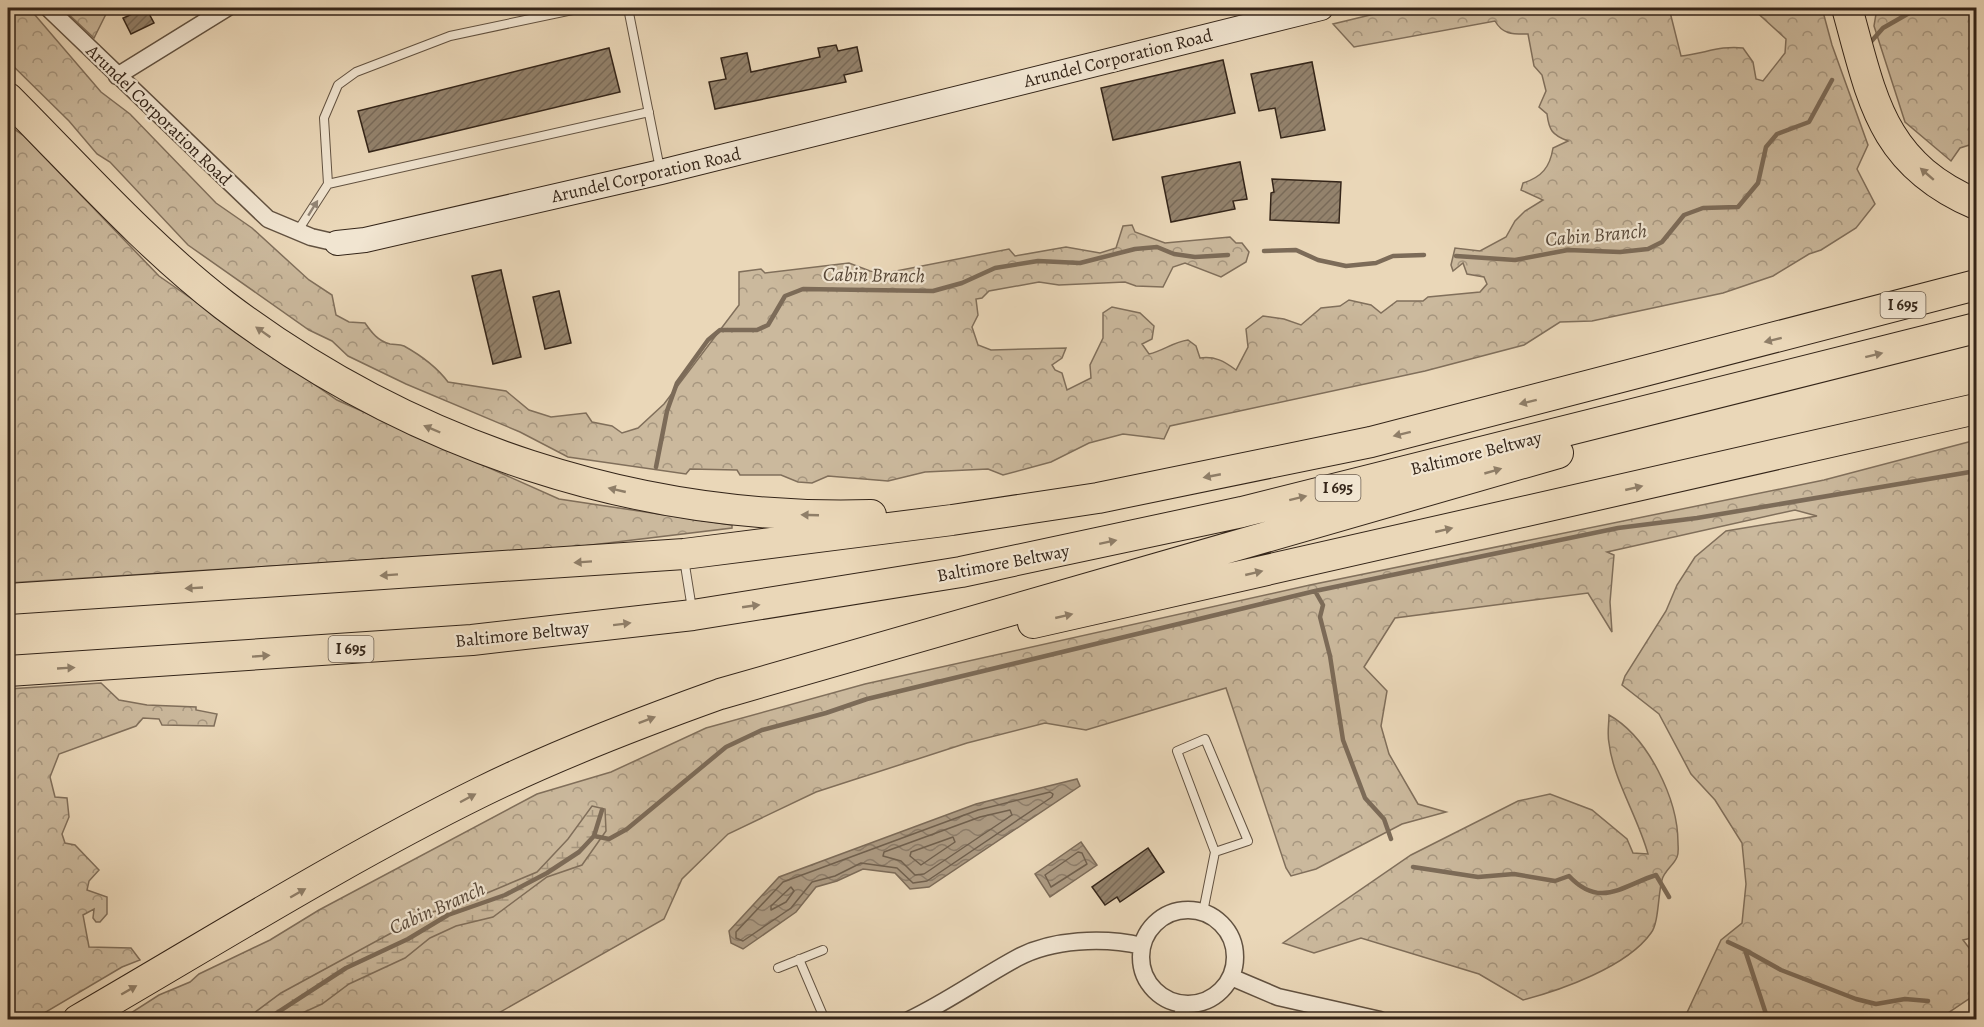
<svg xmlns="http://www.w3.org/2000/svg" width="1984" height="1027" font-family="Alegreya,serif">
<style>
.forest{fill:url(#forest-crowns);stroke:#806f5b;stroke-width:1.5}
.wetland{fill:url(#wetland-marsh);stroke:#806f5b;stroke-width:1.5}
.water{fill:url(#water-waves);stroke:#7c6b58;stroke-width:1.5}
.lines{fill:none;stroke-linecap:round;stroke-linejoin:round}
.shore{stroke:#70604e;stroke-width:1.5}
.stream{stroke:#7c6b58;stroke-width:4.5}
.building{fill:url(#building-hatch);stroke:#342519;stroke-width:1.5}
.lane-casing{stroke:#625241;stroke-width:10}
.street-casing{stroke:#625241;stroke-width:19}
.secondary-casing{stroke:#342519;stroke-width:26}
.highway-casing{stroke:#342519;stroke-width:32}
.lane{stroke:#f1e5d1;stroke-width:8}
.street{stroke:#f1e5d1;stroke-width:16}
.secondary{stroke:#f1e5d1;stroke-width:24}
.highway{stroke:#ead7b8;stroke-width:30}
.oneway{fill:#8f7e68}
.oneway2{fill:#928575}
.labels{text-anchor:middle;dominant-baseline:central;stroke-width:4.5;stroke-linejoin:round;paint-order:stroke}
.shield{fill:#f1e5d1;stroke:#6d5f50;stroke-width:1.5}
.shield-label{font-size:16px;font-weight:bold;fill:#342519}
.street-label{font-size:18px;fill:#342519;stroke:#f1e5d1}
.water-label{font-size:20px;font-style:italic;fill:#584838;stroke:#f1e5d1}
</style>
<defs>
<pattern id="forest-crowns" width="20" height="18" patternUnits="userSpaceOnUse" patternTransform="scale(1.5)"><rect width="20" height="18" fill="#cbb99d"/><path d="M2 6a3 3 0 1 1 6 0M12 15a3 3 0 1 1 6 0" fill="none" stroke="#a6967f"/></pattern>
<pattern id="wetland-marsh" width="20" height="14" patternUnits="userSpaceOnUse" patternTransform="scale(1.5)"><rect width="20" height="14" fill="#cbb99d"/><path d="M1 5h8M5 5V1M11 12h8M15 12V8" fill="none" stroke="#a6967f"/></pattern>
<pattern id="water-waves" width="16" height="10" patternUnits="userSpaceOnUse" patternTransform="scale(1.5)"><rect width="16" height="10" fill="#ac9a82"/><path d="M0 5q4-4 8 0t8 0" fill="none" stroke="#8d7d6a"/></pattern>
<pattern id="building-hatch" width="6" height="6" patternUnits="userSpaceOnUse" patternTransform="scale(1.5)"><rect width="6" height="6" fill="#93826c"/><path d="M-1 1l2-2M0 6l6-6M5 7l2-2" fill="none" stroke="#796a58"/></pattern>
</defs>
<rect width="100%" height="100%" fill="#ead7b8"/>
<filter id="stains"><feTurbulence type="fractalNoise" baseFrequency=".00333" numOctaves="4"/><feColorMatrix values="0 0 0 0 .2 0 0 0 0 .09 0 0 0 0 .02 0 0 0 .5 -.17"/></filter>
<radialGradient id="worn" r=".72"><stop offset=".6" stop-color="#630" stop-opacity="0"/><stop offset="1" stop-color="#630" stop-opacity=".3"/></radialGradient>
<!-- forest -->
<path class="forest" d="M8 8H29L101 92 130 114 216 203 252 228 309 280 332 295 336 315 349 322 365 323C372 333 378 341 390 344 395 345 399 344 404 346 422 356 436 366 448 382L506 391 529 410 551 417 586 413 592 422 612 426 622 433 638 428 664 404 739 305V272L761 269 765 273 849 263 870 271 886 273 1009 249 1015 256 1066 247 1100 253 1116 248 1123 226 1132 225 1135 232 1165 243 1230 237 1236 243H1242L1249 252 1246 262 1221 277 1185 263 1173 267 1163 287 1136 286 1125 282 1059 285 1039 282 989 291 982 298 976 299 978 315 972 327 978 345 991 350 1066 348 1062 358 1052 365 1055 370 1062 373 1067 390 1091 378 1090 365 1103 338V313L1112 307 1140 313 1154 326 1152 339 1142 344 1149 354C1163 351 1173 342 1188 340L1196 346 1200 358C1215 356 1224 361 1236 370L1248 347 1246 329 1263 316 1284 319 1301 325 1321 308 1340 306 1349 300 1371 305 1381 313 1397 301H1423L1428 297 1480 292 1487 284 1484 277 1467 274 1463 263 1453 271 1451 265 1455 248 1480 251 1506 237 1515 221 1525 211 1543 200 1521 190 1523 183C1542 177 1550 167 1553 148L1568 141C1552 135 1549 130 1547 114L1539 107 1546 91 1542 75 1534 66 1528 34C1513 34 1503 35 1495 21L1354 47 1333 24 1399 8H1669L1681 56C1703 54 1721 45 1743 48L1753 62 1756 79 1763 81 1785 53 1786 39 1752 8H1822L1832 45 1868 145 1857 169 1875 204 1856 228 1821 250 1809 254 1773 276 1723 293 1592 321 1560 322 1524 345 1425 371 1170 426 1164 439 1123 434 1089 443 1051 462 1003 475 988 469 925 472 888 481 828 476 812 483 798 482 781 475H740L737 470 690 469 686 474 568 457 520 432 406 384 348 356 332 341 309 330 188 245 110 162 97 154 69 121 8 61Z
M62 8H109L94 38Z
M1877 8H1976V143L1960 148 1951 161 1905 122 1874 26Z
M8 125 24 136 159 276 337 400 559 499 732 525V528L583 546 8 583Z
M1976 440V937L1963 940 1976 957V994L1939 1019H1684L1721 940 1742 923 1746 884 1742 843 1715 800 1691 774 1659 714 1622 685 1625 676 1666 611 1677 585 1695 557 1726 531 1817 516 1795 510 1607 552 1614 555 1610 602 1612 632 1588 593 1395 618 1364 667 1387 691 1381 726 1389 754 1418 804 1446 812 1402 824 1316 869 1291 876 1286 868 1226 688 1086 730 1045 723 967 743 816 792 728 834 682 879 664 919 488 1019 120 1020 159 995 190 982 199 974 270 940 319 910 537 794 611 772 706 728 865 684 1310 585 1824 480Z
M101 683 119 700 147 705 196 707V710L217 714 214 726 162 725 159 719 143 718 136 726 59 754 50 777 55 797 67 798 69 817 62 834 65 843 75 845 99 870 89 881 87 890 107 897V914L100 922H96L93 918 94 909 83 915 89 947 131 948 140 960 122 967 34 1019H8V689Z
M1609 715C1648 737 1678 799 1678 843 1678 847 1679 853 1677 857 1674 865 1664 871 1662 880 1658 893 1659 923 1651 933 1627 967 1561 990 1523 1000L1479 974 1361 938 1314 953 1283 943 1411 855 1518 801 1550 794 1592 810 1627 839 1633 853 1648 854C1638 817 1613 779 1609 743 1607 734 1609 724 1609 715Z"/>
<!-- wetland -->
<path class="wetland" d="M592 806 605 809 606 831 582 865 547 877 493 917 456 926 430 938 405 958 349 984 322 1004 289 1019H246L281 993 428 913 456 906 537 872 568 839Z"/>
<!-- water -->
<path class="water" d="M1077 779 1080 786 929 887 910 889 895 873 863 869 837 881 816 887 796 912 743 949 731 943 729 931 779 877 976 804Z
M1081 842 1097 865 1050 897 1035 874Z"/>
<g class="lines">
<!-- shore -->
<path class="shore" d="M1050 792 1053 794 1052 797 927 881 913 883 897 868 861 863 835 876 812 882 791 908 743 941 736 938V932L783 882 978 810Z
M1010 810 1012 815 924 874 915 875 901 861 883 856 884 852 980 817Z
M953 837 955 842 921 865 910 856 911 852Z
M1078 852 1082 853 1087 864 1051 887 1045 875Z
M791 887 794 891 786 902 771 910V906Z"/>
<!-- stream -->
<path class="stream" d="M1869 44 1883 28 1918 8
M1264 251 1296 250 1318 260 1346 266 1376 263 1393 256 1424 255
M1456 256 1515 260 1568 250 1620 252 1648 249 1662 242 1684 215 1703 208 1738 207 1758 183 1766 147 1777 134 1809 122 1832 80
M656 467 667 411 677 383 708 340 720 330H757L768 325 785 296 803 289 933 291 962 283 995 268 1038 261 1080 263 1135 249 1157 247 1174 254 1195 257 1228 255
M1315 591 1323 605 1320 617 1330 656 1343 740 1365 798 1384 819 1391 839
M594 836 609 839 627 829 726 747 762 730 826 713 867 699 1315 591 1618 528 1697 518 1976 471
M1413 867 1478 877 1514 874 1555 881 1569 876C1600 909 1622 886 1656 875L1669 897
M1728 942 1745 950 1768 1020
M1745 950 1781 970 1856 999 1876 1004 1905 999 1928 1001
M266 1020 346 968 408 939 448 915 505 895 547 873 579 852 594 836 602 810"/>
</g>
<!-- building -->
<path class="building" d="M146 8 154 23 131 34 123 18Z
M836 45 838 51 857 47 862 71 844 75 846 82 715 109 709 82 726 79 721 58 747 53 751 72 820 57 818 48Z
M609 48 620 92 369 152 358 111Z
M1223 60 1235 113 1113 140 1101 88Z
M1312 62 1325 130 1281 138 1275 108 1259 111 1251 74Z
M1240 162 1247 199 1233 201 1235 209 1171 222 1162 177Z
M1272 179 1341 182 1339 223 1270 220 1271 193 1274 192Z
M501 270 521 357 493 364 472 276Z
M559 291 571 343 545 349 533 297Z
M1148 848 1164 872 1120 902 1117 897 1105 905 1092 887Z"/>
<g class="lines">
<defs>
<path id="lane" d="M628 8 660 169
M328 184 649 112
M297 232 328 184 324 118 338 85 356 72 450 36 582 8
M684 559 692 609
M1203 912 1215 852 1177 751 1205 739 1248 841 1215 852
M799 959 825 1020
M778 968 823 950"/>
<path id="street" d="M48 8 268 219 311 237 337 243
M117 76 227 8
M1141 957a47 47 0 1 1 94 0a47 47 0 1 1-94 0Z
M1231 977 1278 997 1380 1020
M909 1020C947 1002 980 978 1017 958 1052 939 1104 937 1142 946
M1183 1020V1004"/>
<path id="secondary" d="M337 243 365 240 661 172 1321 8"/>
<path id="highway" d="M1847 8C1872 97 1880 163 1976 204
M8 98C78 168 145 244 224 305 410 446 638 522 871 515
M8 599 684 554 952 520 1098 498 1371 442 1976 285
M1033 623 1976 409
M8 671 472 640 693 615 961 572 1242 512 1976 328
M78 1020C211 943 343 860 481 792 558 754 639 723 720 694L1558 453"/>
</defs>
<!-- lane casing -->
<use href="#lane" class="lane-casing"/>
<!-- street casing -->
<use href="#street" class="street-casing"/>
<!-- secondary casing -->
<use href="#secondary" class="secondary-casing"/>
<!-- highway casing -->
<use href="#highway" class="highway-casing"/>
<!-- lane -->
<use href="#lane" class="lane"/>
<!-- street -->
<use href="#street" class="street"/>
<!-- secondary -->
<use href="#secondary" class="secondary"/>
<!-- highway -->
<use href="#highway" class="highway"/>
</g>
<!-- one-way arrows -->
<defs><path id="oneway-solid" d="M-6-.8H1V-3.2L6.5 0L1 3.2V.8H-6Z" transform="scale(1.5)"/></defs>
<g class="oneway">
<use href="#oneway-solid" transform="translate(1927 174) rotate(-139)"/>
<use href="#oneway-solid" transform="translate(263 332) rotate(-145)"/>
<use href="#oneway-solid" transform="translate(1773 340) rotate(166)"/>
<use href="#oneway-solid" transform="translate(1874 355) rotate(-14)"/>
<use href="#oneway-solid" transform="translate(1528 402) rotate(166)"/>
<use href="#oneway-solid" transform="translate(432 429) rotate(-157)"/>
<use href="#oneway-solid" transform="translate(1402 434) rotate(166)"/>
<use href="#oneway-solid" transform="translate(1493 471) rotate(-16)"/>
<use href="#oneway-solid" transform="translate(1212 476) rotate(169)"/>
<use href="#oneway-solid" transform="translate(1634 488) rotate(-13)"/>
<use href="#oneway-solid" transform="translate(617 490) rotate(-167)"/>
<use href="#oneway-solid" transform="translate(1298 498) rotate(-14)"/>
<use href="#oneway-solid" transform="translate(810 515) rotate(-178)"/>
<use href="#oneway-solid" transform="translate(1444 530) rotate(-13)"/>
<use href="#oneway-solid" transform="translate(1108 542) rotate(-12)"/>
<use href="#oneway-solid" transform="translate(583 562) rotate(176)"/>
<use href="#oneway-solid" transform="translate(1254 573) rotate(-13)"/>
<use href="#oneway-solid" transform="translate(389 575) rotate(176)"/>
<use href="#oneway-solid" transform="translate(194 588) rotate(177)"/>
<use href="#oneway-solid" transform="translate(751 606) rotate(-8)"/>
<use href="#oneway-solid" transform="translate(1064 616) rotate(-13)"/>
<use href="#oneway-solid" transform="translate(622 624) rotate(-7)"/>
<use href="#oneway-solid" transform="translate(261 656) rotate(-4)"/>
<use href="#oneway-solid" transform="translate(66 668) rotate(-3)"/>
<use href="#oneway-solid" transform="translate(647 720) rotate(-21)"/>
<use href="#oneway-solid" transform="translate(468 798) rotate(-28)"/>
<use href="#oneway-solid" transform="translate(298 893) rotate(-30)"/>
<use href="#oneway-solid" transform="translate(129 990) rotate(-30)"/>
</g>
<use class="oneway2" href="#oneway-solid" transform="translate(313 208) rotate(-58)"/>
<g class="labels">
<!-- shield labels -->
<g class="shield">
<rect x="1880.5" y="292" width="45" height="26" rx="4.5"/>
<rect x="1315.5" y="475" width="45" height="26" rx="4.5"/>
<rect x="328.5" y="636" width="45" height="26" rx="4.5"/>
</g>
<g class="shield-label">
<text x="1903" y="305">I 695</text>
<text x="1338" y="488">I 695</text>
<text x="351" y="649">I 695</text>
</g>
<!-- street labels -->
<g class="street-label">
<text transform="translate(1118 58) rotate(-14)">Arundel Corporation Road</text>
<text transform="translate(159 115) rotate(44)">Arundel Corporation Road</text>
<text transform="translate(646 175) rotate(-13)">Arundel Corporation Road</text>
<text transform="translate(1476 453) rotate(-14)">Baltimore Beltway</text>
<text transform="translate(1003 563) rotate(-11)">Baltimore Beltway</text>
<text transform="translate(522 634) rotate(-6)">Baltimore Beltway</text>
</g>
<!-- water labels -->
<g class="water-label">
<text transform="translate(1596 235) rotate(-5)">Cabin Branch</text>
<text transform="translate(874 275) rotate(1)">Cabin Branch</text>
<text transform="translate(437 908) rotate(-24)">Cabin Branch</text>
</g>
</g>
<!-- margin -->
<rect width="1984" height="1027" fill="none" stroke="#ead7b8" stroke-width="30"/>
<rect x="9" y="9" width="1966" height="1009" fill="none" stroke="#342519" stroke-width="3"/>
<rect x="15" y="15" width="1954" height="997" fill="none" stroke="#342519" stroke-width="1.5"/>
<rect width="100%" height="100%" filter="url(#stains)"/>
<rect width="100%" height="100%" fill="url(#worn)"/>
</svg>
